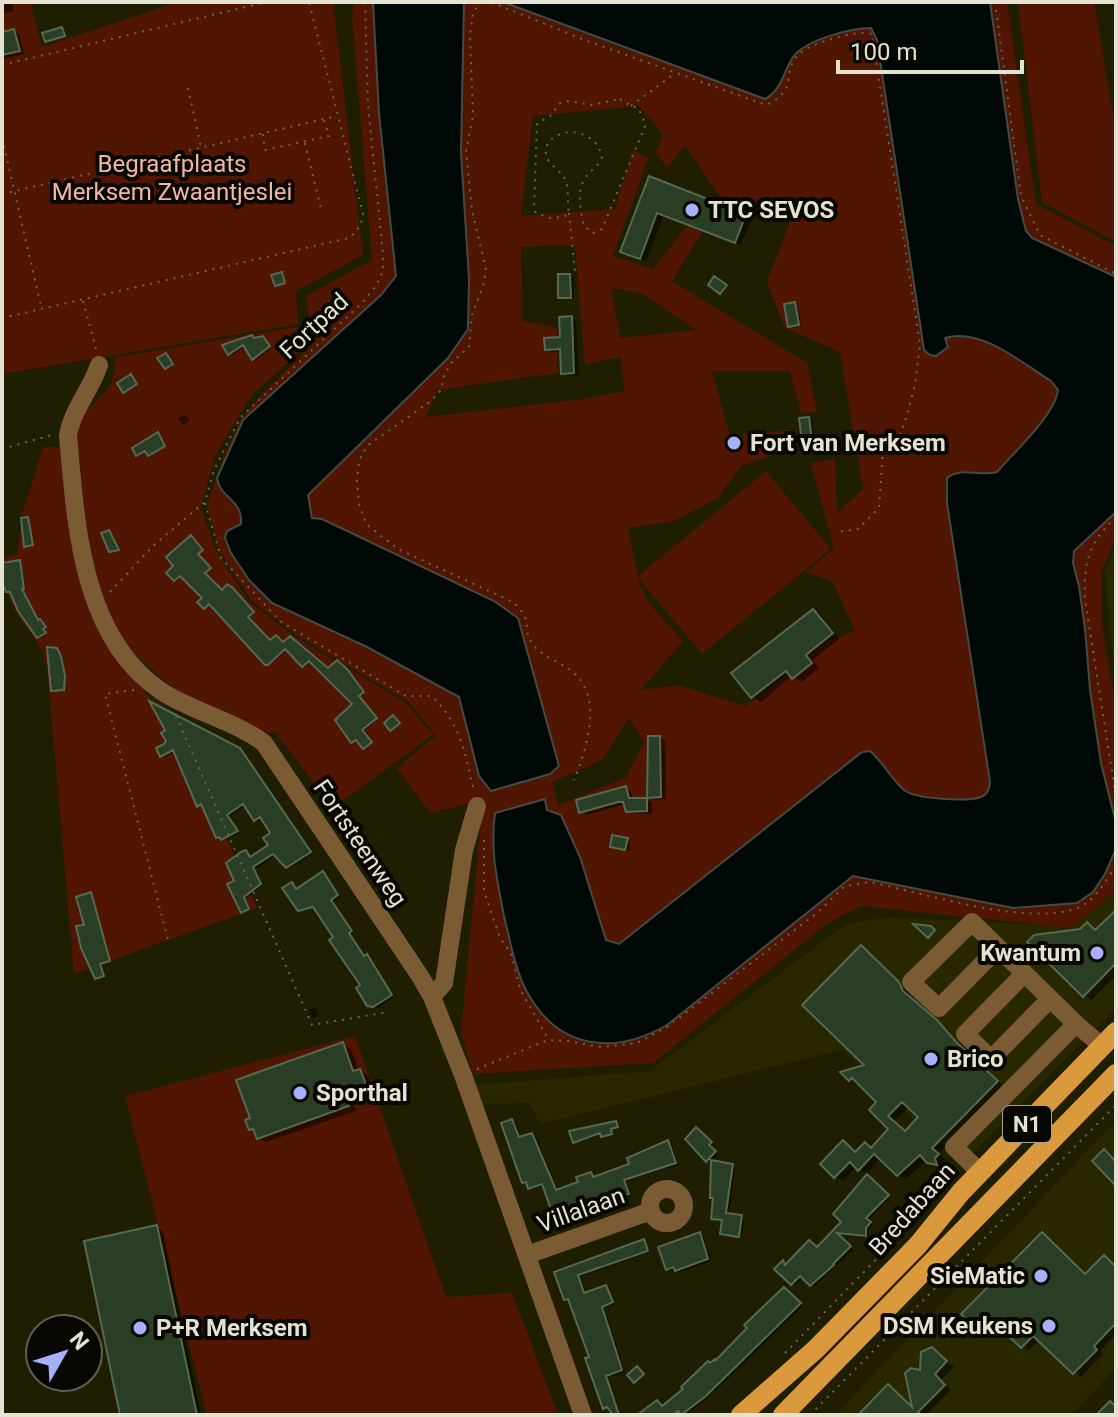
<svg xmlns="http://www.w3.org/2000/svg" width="1118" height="1417" font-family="Roboto,sans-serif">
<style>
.built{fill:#292700}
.green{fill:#501603;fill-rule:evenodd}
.water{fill:#010906;stroke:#454a43;stroke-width:2}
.shadow{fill:#0007;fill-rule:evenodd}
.building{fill:#2a3e26;stroke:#556a50;stroke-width:2;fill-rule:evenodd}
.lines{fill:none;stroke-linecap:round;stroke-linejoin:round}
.path{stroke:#68664e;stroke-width:2;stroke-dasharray:2 6;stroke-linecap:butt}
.minor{stroke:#7a5b33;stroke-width:18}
.major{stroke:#db993d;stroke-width:20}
.poi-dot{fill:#a5b1fc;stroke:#080701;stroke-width:3}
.labels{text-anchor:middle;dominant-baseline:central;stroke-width:8;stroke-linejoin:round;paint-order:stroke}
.shield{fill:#080701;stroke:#a2a193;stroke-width:2}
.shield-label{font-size:22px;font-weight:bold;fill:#e4e3d2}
.park-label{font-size:24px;fill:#f3b7a5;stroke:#080701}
.poi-label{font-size:24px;font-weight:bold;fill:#e4e3d2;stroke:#080701;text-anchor:start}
.street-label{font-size:24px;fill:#e4e3d2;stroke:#080701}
</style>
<rect width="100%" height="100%" fill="#201e01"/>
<!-- built -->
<path class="built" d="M1116 547V689L1105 572Z
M1116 891V1008L961 1165 842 1050 540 1124 530 1103 482 1104 474 1085 650 1071 846 924 888 917 1073 927Z
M1116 1121V1368L1071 1415H835Z"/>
<!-- green -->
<path class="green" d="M2 2H30L42 47 179 2H333L363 255 296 291 298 324 2 374Z
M354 2H373L396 276 382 295 243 420 217 478C222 490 228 494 236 504 248 518 236 538 231 553L249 580 272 603 367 647 459 697 479 776 511 611 322 519H312L308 495 448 358 468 329 469 279 461 153 464 2H503L621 48 775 94C781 82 786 65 795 55 808 39 851 28 871 28L877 40 945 339C981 327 1022 363 1051 381L1058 390C1055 415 1014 452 997 472L987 475 964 471 947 503 990 782C989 789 988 794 980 797 967 802 915 799 905 790 892 779 882 763 870 751L862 752 619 944 606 940 580 857 561 815 547 811 545 799 495 813 492 857 508 934 526 990 575 1039 592 1044 612 1043 631 1041 650 1035 853 876 1054 903H1077L1105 874 1116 849V890L1072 928 861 906 828 923 653 1063 473 1074 461 1032 483 800 430 813 397 768 436 736 409 702 298 636 252 601 219 551 207 505 226 451 241 419 262 394 313 344 306 296 372 260 352 16ZM639 106 663 134 656 152 667 168 685 145 719 195 743 204 764 197 794 211 767 282 785 328 840 352 863 489 837 513 835 459 811 463 834 549 806 572 833 582 855 631 825 643 746 706 677 685 641 690 683 641C668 623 642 601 638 578L702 654 831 549 766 471 638 576 628 528 674 521 718 498 741 466 796 447 792 430 730 436 712 371H790L801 413 817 412 807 363 672 281 702 232 687 226 653 269 613 256 648 159 633 150 615 209 521 216 533 116ZM575 245 585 364 621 357 624 391 584 399 426 417 438 390 558 373 557 328 522 321 521 247ZM611 288 643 294 696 330 620 338ZM629 718 644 742 626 778 558 805 552 782 602 760Z
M990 2H1007L1036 204 1116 246V277L1031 238 1026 231 1018 199Z
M1018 2H1094L1116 132V242L1042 202Z
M297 327 306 346 251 396 215 456 201 508 216 551 248 601 295 637 406 703 433 735 333 808 275 732 260 734 203 706 167 683 135 654 118 633 101 606 72 442 80 418 111 386 116 357Z
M43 447H64L77 538 98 631 147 695 172 713 257 908 74 974 47 666C40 640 29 633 16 612 6 596 2 577 2 558L17 555 23 512Z
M1116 512V537L1102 571V624L1116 708V823L1101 763 1090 690 1085 629 1079 586 1073 563 1074 551Z
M355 1036 446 1297 512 1293 558 1415H207L125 1096Z"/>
<!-- water -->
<path class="water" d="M373 2H464L461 153 469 279 468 329 448 358 308 495 312 518 322 519 494 601 518 618 559 766 550 774 491 791 479 776 459 697 367 647 272 603 249 580 231 553 225 538 227 531 241 524C243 499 220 499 217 478L243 420 381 295 396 276 379 113Z
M503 2H990L1018 199 1026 231 1032 238 1116 277V512L1074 551 1073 563 1079 586 1085 629 1090 690 1101 763 1116 823V849L1105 874 1093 892 1077 903 1013 908 853 876 667 1025C613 1056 558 1049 527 992 515 970 510 940 504 916 497 879 490 851 495 813L545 799 547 810 561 815 580 857 606 940 619 944 862 752 870 751C883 762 891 779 904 790 915 799 967 802 981 797 988 794 989 789 990 782L947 503V478C962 466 979 477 997 472 1014 452 1055 415 1058 390L1051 381C1022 363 981 327 945 338L948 347 936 356 930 355 924 350 877 40 871 28C851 28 805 40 793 57 783 72 782 90 765 99Z"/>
<!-- shadow -->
<path class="shadow" d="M2 2H12L14 11 2 14Z
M14 31 20 35 24 54 2 59V34Z
M650 179 752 219 741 245 664 215 646 261 622 251Z
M569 276 573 278 574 298 564 299 560 297Z
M795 305 798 307 801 326 793 328 790 326Z
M571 318 576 321 579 375 569 376 563 373V351L552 352 547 349 562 339Z
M263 338 271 348 256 360 245 346 232 355 225 346Z
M186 415 190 420 183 425 178 418Z
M809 419 812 421 815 441 807 443 804 441Z
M191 537 203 551 198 555 211 569 205 574 222 592 228 587 235 591 254 614 249 618 271 642 276 637 284 644 290 639 329 671 337 662 349 673 365 693 360 698 377 720 363 732 372 743 366 748 358 740 352 742 337 720 354 704 311 661 305 667 288 649 270 665 266 663 212 604 205 608 200 602 205 598 182 576 177 581 169 573 176 566 169 557Z
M20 562 26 589 23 590 39 622 47 629 44 631 47 635 41 638 12 592 7 591Z
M813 611 821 616 839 639 813 660 819 668 802 682 792 676 761 702 753 697 734 673Z
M154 706 243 752 312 854 290 868 276 855 255 869 262 886 246 899 251 910 242 911 236 882 248 854 252 859 271 846 273 833 263 818 258 821 255 819 246 805 229 817 239 833 225 840 218 837 204 805H199L176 751 165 757 162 755 168 731Z
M660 738 665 741 666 799 655 800 649 797Z
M626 788 631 792 634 800H647L652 803V814H634L628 810 626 804 587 815 581 811Z
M627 840 630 842 629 851 616 848Z
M323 873 340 897 333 902 354 933 351 935 394 997 378 1008 369 1005 363 986 336 937 316 908 303 911 299 909 292 884 298 890Z
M1116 912V975L1092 1000 1084 995 1081 931 1088 925 1096 930Z
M861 947 869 952 907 989 910 997 944 1026 964 1049 1004 1086 939 1153 945 1159 941 1162 943 1167 927 1160 906 1179 881 1158 867 1173 857 1167 843 1181 835 1176 844 1142 857 1153 872 1149 891 1129 879 1102 859 1082 850 1079 868 1066ZM909 1106 921 1117 907 1132 894 1121Z
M315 1008 319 1015 313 1018 309 1010Z
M343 1045 351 1049 359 1071 368 1075 375 1094 353 1102 356 1111 266 1142 258 1138 257 1133 250 1129Z
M512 1121 516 1123 521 1139 532 1135 536 1137 558 1191 581 1183 591 1174 595 1178 632 1165 668 1143 672 1145 678 1165 626 1181 631 1196 560 1222 557 1220 544 1185 533 1189 524 1182Z
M699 1131 714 1144 711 1148 718 1154 711 1162 735 1168 729 1215 744 1219 742 1237 722 1233 724 1221 713 1218 715 1199 713 1163 708 1161 688 1139Z
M870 1178 890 1198 868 1221 873 1225 868 1229 869 1237 836 1233 853 1249 815 1286 804 1277 795 1285 792 1283 783 1262 787 1266 818 1249 844 1222Z
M157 1227 163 1231 201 1415H122Z
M700 1234 703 1236 711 1261 680 1272 667 1269Z
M1043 1235 1087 1275 1104 1257 1116 1266V1334L1100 1351 1103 1354 1081 1377 1040 1340 1029 1350 997 1322 986 1332 964 1314Z
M644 1241 650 1252 580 1277 586 1294 606 1287 615 1304 604 1308 625 1372 608 1377 617 1406 608 1409 605 1407 592 1358 557 1274Z
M788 1291 803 1306 709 1397 685 1415H640L657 1402 663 1407 717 1362Z
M932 1349 954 1367 941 1380 951 1390 926 1415H861L889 1386 915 1408 922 1372Z"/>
<!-- building -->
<path class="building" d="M62 27 65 36 45 42 42 33Z
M14 29 20 51 2 55V32Z
M649 176 746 214 735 243 657 213 640 259 620 252Z
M282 272 285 283 275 286 271 275Z
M558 274H570L571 298H558Z
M714 276 727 285 720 294 708 285Z
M795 302 799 325 788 327 784 304Z
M572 316 574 373 561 374 560 349 545 350 544 338 560 337 559 317Z
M252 335 254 338 263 336 270 346 252 360 243 345 228 355 222 345Z
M166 353 173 364 165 369 157 358Z
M131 374 137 384 123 393 117 383Z
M809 417 812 440 802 442 799 418Z
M158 432 165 446 148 456 145 451 136 456 132 448Z
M28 517 33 545 24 547 21 518Z
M109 530 119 550 109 552 101 533Z
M191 535 203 550 198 554 211 568 205 573 222 590 227 584 233 588 254 612 248 617 270 640 276 635 283 642 290 636 328 668 337 660 347 669 364 692 359 696 377 718 362 730 372 742 363 749 356 740 351 743 335 720 352 704 309 661 302 667 285 649 268 665H265L209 604 204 609 197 602 202 598 180 576 174 581 166 573 173 566 166 557Z
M20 560 24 589H22L38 620 40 619 46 627 43 629 46 633 37 638 18 611 10 592H6L2 582V563Z
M813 609 833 633 806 655 812 663 792 679 786 671 751 698 731 673Z
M47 647 57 648 61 656 65 676 64 690 51 691Z
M149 701 240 748 311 852 286 868 273 854 253 867 261 884 244 897 249 909 241 913 227 884 234 881 226 863 241 852 246 850 250 857 268 845 263 838 270 833 260 817 254 821 243 804 227 815 238 831 221 840 219 837 216 838 201 804 197 807 173 750 160 757 156 748 164 744 166 741 161 733 165 730Z
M393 715 400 723 390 731 384 723Z
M648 736H660L661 797 647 798Z
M626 786 629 798H647V811L626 812 623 802H618L579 813 576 800Z
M612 835 628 838 625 850 610 847Z
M323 871 338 895 331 900 352 931 349 933 364 956 367 954 392 995 373 1007 367 1006 356 988 360 985 329 940 333 937 313 907 298 911 282 888 292 882 296 889Z
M91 892 110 961 100 964 104 976 95 979 81 948 76 926 84 925 76 897Z
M1116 910V963L1083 997 1027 942 1034 935 1080 929 1087 922 1095 930Z
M913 924 931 926 935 930 928 938Z
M861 945 899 982 903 991 937 1020 957 1043 998 1081 932 1148 939 1154 935 1158 937 1165 927 1163 920 1155 897 1176 874 1154 858 1171 850 1162 834 1178 820 1164 843 1140 855 1152 865 1142 871 1148 888 1129 869 1110 876 1102 852 1078 849 1081 840 1072 864 1065 802 1005ZM902 1102 918 1117 905 1131 888 1116Z
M343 1042 353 1071 360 1069 368 1090 346 1098 349 1106 257 1139 253 1129 249 1130 245 1120 250 1118 236 1080Z
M512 1119 519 1137 532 1133 556 1190 578 1182 576 1177 591 1172 593 1177 629 1164 627 1158 668 1140 676 1163 624 1180 629 1194 555 1221 542 1184 528 1189 526 1182 522 1183 501 1123Z
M616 1121 618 1127 611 1129 612 1134 601 1137 600 1133 573 1143 569 1131Z
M696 1127 712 1142 709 1145 716 1151 706 1162 685 1139Z
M1104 1149 1116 1162V1186L1092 1161Z
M711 1160 733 1164 726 1213 742 1215 739 1237 720 1234 722 1220 711 1219 713 1198H710Z
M867 1174 889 1195 866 1218 871 1222 866 1228V1236L837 1233 851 1246 833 1264 834 1265 810 1286 800 1276 791 1285 774 1269 783 1260 785 1265 809 1240 817 1247 841 1222 833 1214Z
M157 1225 197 1415H120L84 1241Z
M700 1232 708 1259 675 1271 673 1267 666 1270 658 1247Z
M1042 1232 1085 1274 1104 1255 1116 1267V1323L1094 1346 1097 1350 1073 1374 1033 1336 1021 1348 990 1318 977 1329 961 1314Z
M644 1239 648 1251 578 1275 584 1293 606 1285 613 1302 602 1307 622 1370 606 1376 619 1415H613L607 1407 603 1409 585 1358 589 1357 568 1299 564 1300 554 1272Z
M784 1287 801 1303 706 1396 681 1415 678 1411 673 1415H637L657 1400 662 1406 683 1389 681 1387 708 1361 710 1363 715 1359 716 1360 747 1328 744 1325Z
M932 1347 947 1361 935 1374 945 1385 918 1412 921 1415H858L888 1384 912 1407 905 1373 911 1368 920 1370 921 1352Z
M637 1366 644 1374 634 1383 627 1375Z
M1110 1401 1116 1407V1415H1096Z"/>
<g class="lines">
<!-- path -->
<path class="path" d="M482 2 473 12 470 35 473 116 466 151 472 210 486 270 484 283 472 315 469 347 451 363 444 376 441 390 431 401 367 446 359 461 357 481 359 504 366 524 398 549 513 602C517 606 523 612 525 617 529 628 524 634 534 646 546 659 562 662 575 674 603 700 586 750 574 780
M483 2 496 4 587 41 766 105C800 90 780 73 799 54 811 43 857 29 872 34L920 344 915 385 906 418 900 435 883 449 879 508 858 529 836 532
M995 2 1021 196 1040 235 1116 274
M2 65 267 2
M188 88 201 147
M620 99 631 106 638 108 646 124 602 229 593 233 584 226C581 215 577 192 583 182 587 172 598 168 602 157 595 124 550 127 546 149 544 165 561 168 566 181 569 189 567 203 569 213L564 217 550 218 536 213 534 209 537 124 550 116 560 103 568 101 592 105Z
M631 106 674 74
M263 134 265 150 329 136 324 120
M2 138 41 306
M305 143 322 213
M2 194 337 116
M569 213 575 271
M83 301 96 349
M2 318 349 238C358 230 361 226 363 214L309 2
M2 449 52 435
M205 503 221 558 281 622 406 696H432C462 727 464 750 474 791
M1116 517C1087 545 1084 562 1085 600L1116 797
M110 592 155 544 205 502 214 470 240 418 363 302 376 286 383 271V253L368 105 365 2
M134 690 105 694 168 940
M176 716 312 1025 389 1012
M484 840V891L500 938 511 953 520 989 548 1039
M477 1069 548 1040 568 1041 601 1047 637 1043 667 1027 817 913 845 886 870 882C923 893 1031 928 1080 907 1095 900 1107 879 1116 866
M785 1353 928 1206
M720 1415 725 1410
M810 1415 1116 1105"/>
<!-- minor -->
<path class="minor" d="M99 365C91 390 71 412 68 436 76 523 81 637 161 691 193 712 233 720 264 743L420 976 432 997 463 1075 583 1415
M998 948 939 1008 911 982 972 922 1076 1024 1102 1046
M1024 974 965 1034 991 1059 1050 999
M432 997 444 983 464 850 477 806
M980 1172 954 1147 1076 1024
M650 1206a17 17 0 1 1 34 0a17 17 0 1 1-34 0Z
M527 1255 651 1211"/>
<!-- major -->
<path class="major" d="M741 1415 816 1349 918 1245 961 1192 1116 1032
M783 1415 1116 1074"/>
</g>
<!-- markers -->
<g class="poi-dot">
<circle cx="692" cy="210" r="8"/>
<circle cx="734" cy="443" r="8"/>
<circle cx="1097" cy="953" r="8"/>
<circle cx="931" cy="1059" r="8"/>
<circle cx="300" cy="1093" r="8"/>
<circle cx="1041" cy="1276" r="8"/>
<circle cx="1049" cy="1326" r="8"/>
<circle cx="140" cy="1328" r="8"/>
</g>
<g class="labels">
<!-- shield labels -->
<rect class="shield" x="1003" y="1106" width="48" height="36" rx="6"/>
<g class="shield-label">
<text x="1027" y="1124">N1</text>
</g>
<!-- park labels -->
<g class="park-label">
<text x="172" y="164">Begraafplaats<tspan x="172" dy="28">Merksem Zwaantjeslei</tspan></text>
</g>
<!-- poi labels -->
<g class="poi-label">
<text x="708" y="210">TTC SEVOS</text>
<text x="750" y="443">Fort van Merksem</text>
<text x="1081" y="953" text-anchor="end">Kwantum</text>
<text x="947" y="1059">Brico</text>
<text x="316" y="1093">Sporthal</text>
<text x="1025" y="1276" text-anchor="end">SieMatic</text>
<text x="1033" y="1326" text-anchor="end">DSM Keukens</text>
<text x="156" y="1328">P+R Merksem</text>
</g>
<!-- street labels -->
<g class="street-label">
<text transform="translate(314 326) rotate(-43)">Fortpad</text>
<text transform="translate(360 843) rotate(56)">Fortsteenweg</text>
<text transform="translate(912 1209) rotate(-48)">Bredabaan</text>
<text transform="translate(581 1210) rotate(-20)">Villalaan</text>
</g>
</g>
<!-- border -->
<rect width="1118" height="1417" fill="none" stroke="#e4e3d2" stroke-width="8"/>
<!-- north arrow -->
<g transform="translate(64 1353) rotate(51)"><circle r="38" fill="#080701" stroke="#605f55" stroke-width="2"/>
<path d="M0-6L14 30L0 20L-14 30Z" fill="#a5b1fc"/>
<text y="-12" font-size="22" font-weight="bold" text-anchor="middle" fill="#e4e3d2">N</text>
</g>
<!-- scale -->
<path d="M838 60v12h184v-12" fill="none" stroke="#e4e3d2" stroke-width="4"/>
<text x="850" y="60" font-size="24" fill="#e4e3d2" stroke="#080701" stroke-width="6" paint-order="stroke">100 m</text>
</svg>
